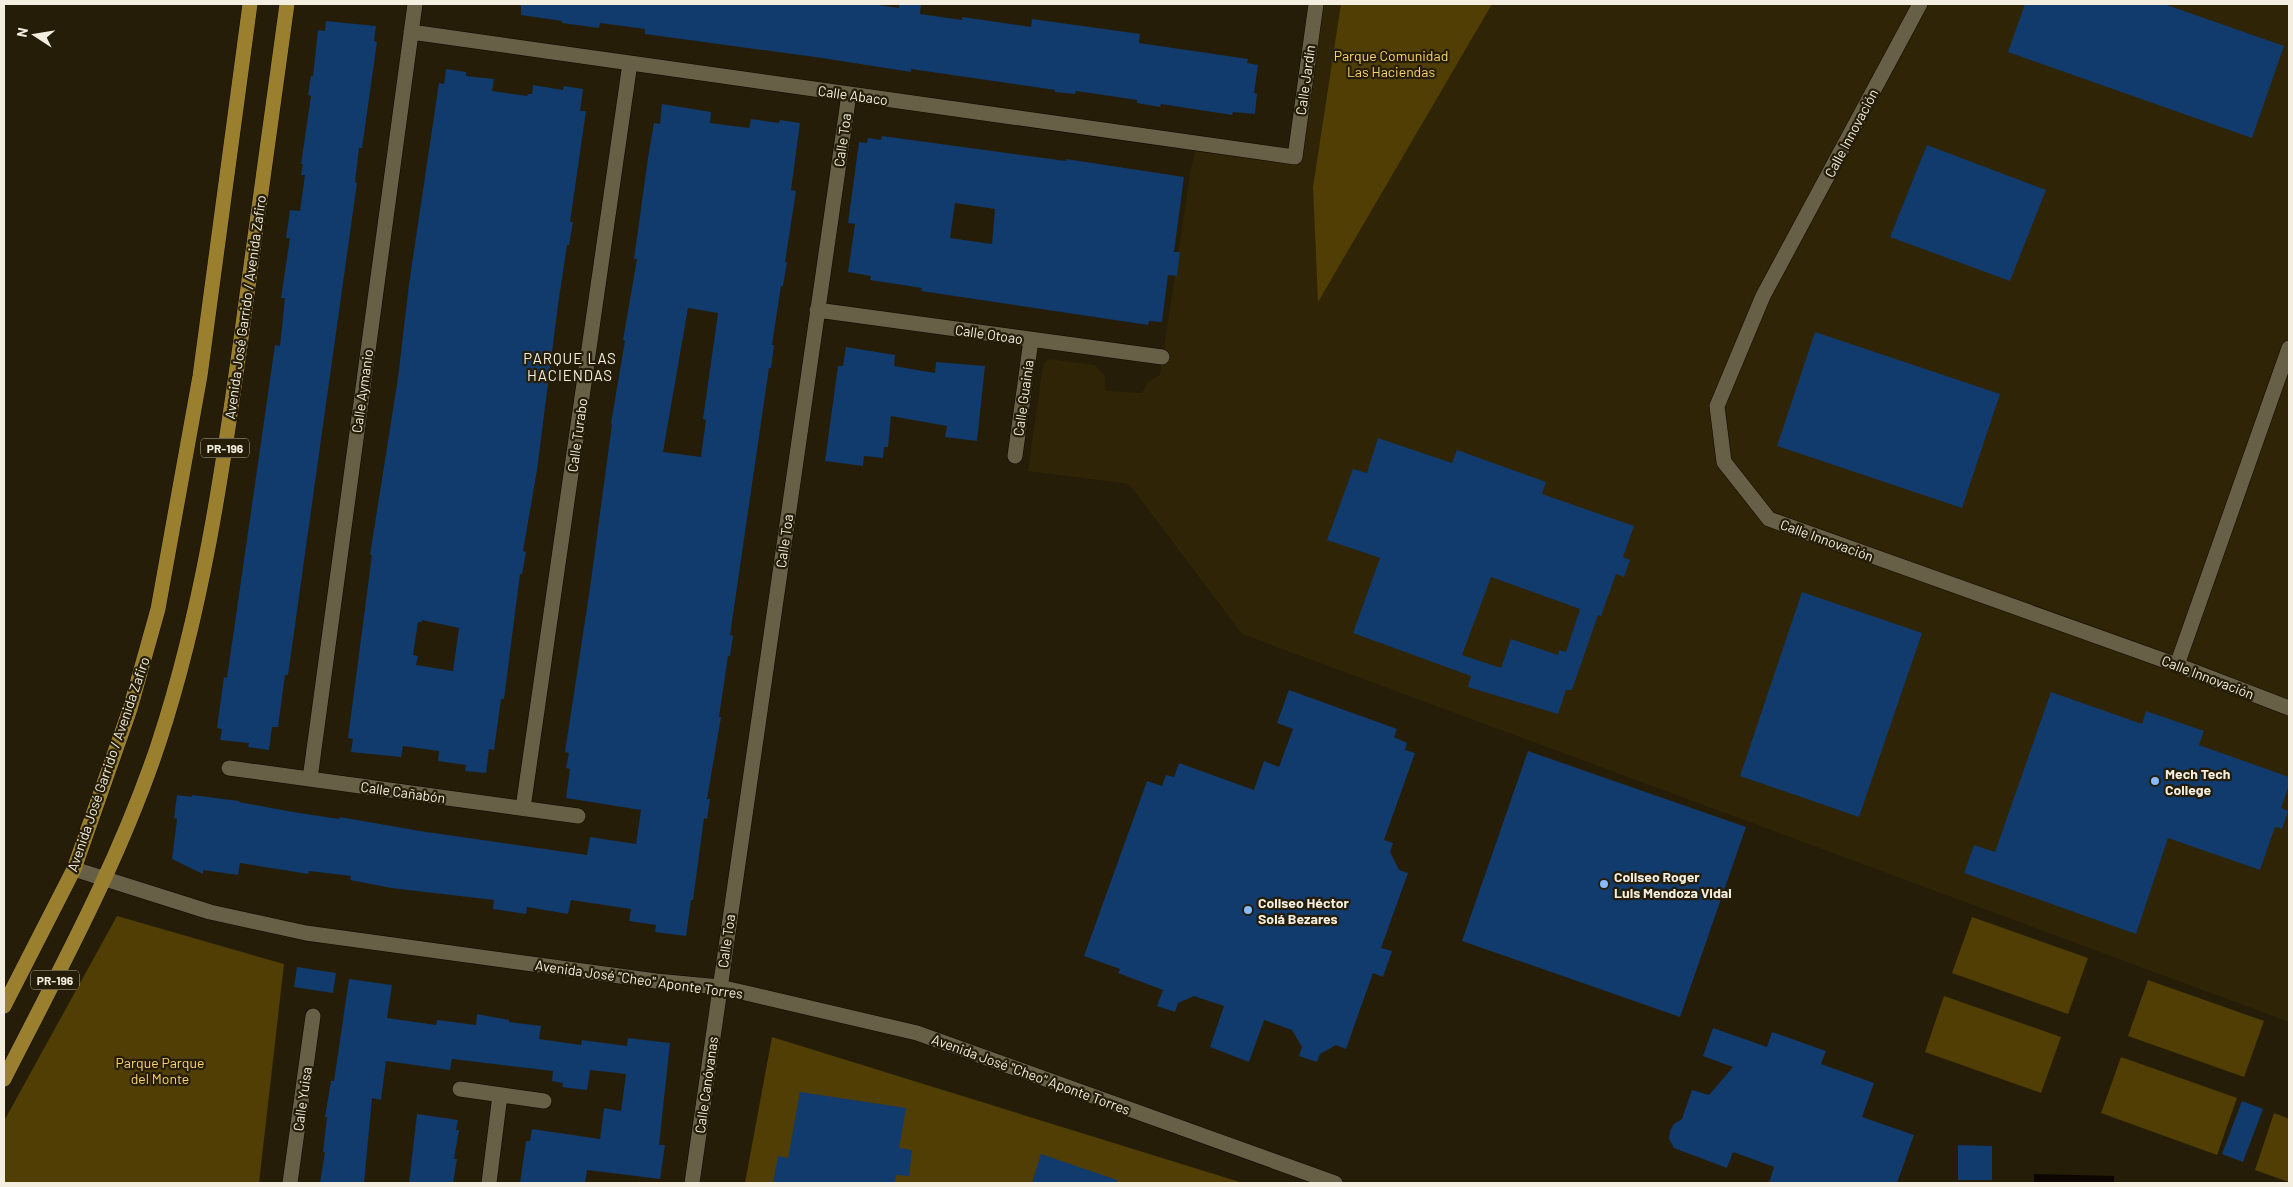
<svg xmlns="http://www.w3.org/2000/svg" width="2293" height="1187" font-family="Barlow,sans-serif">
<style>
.built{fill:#2f2406}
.green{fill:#503e04}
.water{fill:#0c0500}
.building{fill:#113a6d;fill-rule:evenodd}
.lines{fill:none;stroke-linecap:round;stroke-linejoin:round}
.minor-casing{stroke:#0e0700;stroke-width:16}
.major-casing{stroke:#0e0700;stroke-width:16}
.minor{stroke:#685f47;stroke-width:15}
.major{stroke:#9a802e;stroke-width:15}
.poi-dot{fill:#89bafc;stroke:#251d07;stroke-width:2}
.labels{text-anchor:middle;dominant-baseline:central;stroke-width:4.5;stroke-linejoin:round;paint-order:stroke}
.shield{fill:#251d07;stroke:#b5af9f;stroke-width:1}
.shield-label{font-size:12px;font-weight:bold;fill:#f3eee0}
.park-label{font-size:14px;fill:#fbd46c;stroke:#251d07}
.street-label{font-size:14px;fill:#f3eee0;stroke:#251d07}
.poi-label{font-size:14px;font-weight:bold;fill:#f3eee0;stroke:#251d07;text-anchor:start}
.neighbourhood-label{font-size:15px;letter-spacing:1px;fill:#f3eee0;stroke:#251d07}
</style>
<rect width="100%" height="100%" fill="#251d07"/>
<!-- built -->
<path class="built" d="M1312 4H2289V1022L1242 634 1129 484 1028 471 1043 365 1049 359 1095 365 1105 376 1106 391 1142 393 1148 382 1160 375 1191 168 1197 144 1292 157Z"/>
<!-- green -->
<path class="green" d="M1341 4H1492L1318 302 1313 187Z
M117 916 284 964 259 1183H4V1121Z
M1972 917 2088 958 2068 1014 1952 973Z
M2148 980 2264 1021 2244 1077 2128 1036Z
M1944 996 2061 1037 2041 1093 1925 1052Z
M772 1037 1243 1183H745Z
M2121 1057 2237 1098 2217 1155 2101 1113Z
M2274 1113 2289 1119V1182L2255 1170Z"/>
<!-- water -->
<path class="water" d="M2034 1174 2114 1176V1183H2034Z"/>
<!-- building -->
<path class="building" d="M521 4H872L899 8V4H921L920 14 962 20V17L1031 27 1032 19 1140 34 1139 43 1248 59 1247 63 1258 65 1254 93 1257 94 1255 114 1233 112 1232 115 1161 104 1160 107 1137 103V100L1097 94 1076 91 1075 94 1055 92V90L911 69V72L822 58 645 34V29L600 23 599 28 562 23V21L521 15Z
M2025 4H2164L2284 46 2252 138 2008 52Z
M326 21 376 26 374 41 377 42 362 148H359L355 182 357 183 288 675H285L278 727H272L269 750 248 747 249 743 220 740 222 729 217 728 224 677 227 678 275 345 280 346 285 298H281L290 238H286L290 210 300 211 305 175H301L303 164H301L311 96 308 95 311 76H313L318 30 325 31Z
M446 69 466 72V76L494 79 492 91 527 96 528 94H532L533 85 563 90 564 86 583 89 580 111H586L570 222H573L569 245H567L558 305 537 470 523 551 526 552 522 574H520L504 699H501L494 750 489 749 486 773 465 771 466 765 438 761 439 751 403 746 401 757 351 752 353 739 348 738 372 555H370L398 378 409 284 439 83 444 84ZM422 620 459 628 453 671 416 665 418 656 413 655 418 622H422Z
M662 104 711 112 710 123 749 128 751 119 779 123 780 120 800 123 791 190 796 191 785 262H787L783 286H781L772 345H774L771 368H769L730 635 733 636 730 656H728L719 717H721L707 799H710L707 819 704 818 693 900H691L686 936 655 932 656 925 629 921 631 909 571 900 568 914 527 907 526 914 493 909 494 900 391 888 350 880 351 876 309 871 308 874 240 863 238 875 203 870V874L172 859 177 819 174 818 177 795 192 797V795L239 801V802L293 812 339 819 340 817 420 831 587 855 590 837 636 844 641 810 566 798 570 769 566 768 569 753 565 752 590 588 612 424 611 423 625 341 623 340 637 259H634L648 158 654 123 660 124ZM688 308 718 313 703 419 706 420 701 457 663 452Z
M882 136 1066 161V159L1184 177 1174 252H1180L1177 276 1168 275 1162 322 1149 321 1148 325 921 291 922 288 870 280 871 276 848 272 855 224 848 223 859 142 867 143 868 138 881 140ZM955 203 995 209 992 244 950 238Z
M1927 145 2046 190 2010 281 1890 237Z
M1815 332 2000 394 1962 508 1777 446Z
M846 347 895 355 894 366 935 373 936 362 985 366 977 441 945 437 947 426 891 416 888 447H884L883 458 864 456 863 466 825 461 838 366H843Z
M1378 438 1452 463 1457 450 1546 482 1542 494 1634 526 1623 557 1630 560 1624 577 1616 574 1601 616 1598 615 1572 690H1566L1558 714 1468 687 1471 676 1353 633 1380 558 1327 540 1353 469 1367 473ZM1491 577 1580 609 1566 652 1559 650 1558 655 1511 639 1501 668 1462 655Z
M1802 592 1922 633 1859 817 1740 776Z
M1289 690 1397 729 1394 737 1407 743 1405 750 1415 753 1384 840 1393 843 1390 852 1399 870 1408 873 1381 948 1392 951 1383 977 1373 973 1346 1049 1336 1045 1320 1054 1317 1062 1299 1056 1302 1047 1292 1030 1264 1020 1249 1062 1210 1047 1224 1006 1194 996 1178 1003 1175 1012 1157 1006 1163 990 1118 973 1120 969 1084 956 1147 781 1162 786 1166 775 1174 777 1179 763 1254 790 1264 761 1279 767 1293 729 1277 723Z
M2051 692 2142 724 2146 711 2204 731 2199 745 2289 777V785L2281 808 2288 811 2282 829 2275 827 2260 870 2168 838 2136 934 1964 873 1974 845 1995 852Z
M1528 751 1746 827 1680 1017 1462 941Z
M297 967 336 973 333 993 294 987Z
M349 979 392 985 387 1018 436 1025 437 1020 476 1025 477 1014 509 1020V1022L541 1026 539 1039 581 1045 582 1040 627 1046 628 1038 670 1043 659 1145H665L660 1179 587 1170 585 1183H520L526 1141H530L532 1129 600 1139 604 1108 621 1111 626 1074 590 1070 587 1090 562 1087 563 1083 552 1081 553 1071 452 1059 450 1070 386 1061 381 1100 372 1098 364 1183H320L325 1152H323L327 1117H325L331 1081H334Z
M1713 1028 1767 1047 1772 1032 1826 1051 1821 1064 1874 1083 1862 1117 1914 1135 1897 1183H1769L1774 1167 1733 1152 1727 1168 1674 1148 1669 1139 1670 1131 1674 1124 1682 1119 1692 1090 1709 1095 1733 1067 1703 1056Z
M800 1092 906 1108 899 1148 912 1150 909 1176 896 1175 895 1183H773L778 1156 788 1158Z
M2242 1101 2263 1109 2243 1162 2222 1154Z
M417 1114 458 1120 456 1130H459L454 1159H457L453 1183H409Z
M1958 1145 1992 1146V1180H1958Z
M1041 1154 1117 1180V1183H1032Z"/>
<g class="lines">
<defs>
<path id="minor" d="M1920 4 1763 296 1717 406 1724 462 1769 519 2177 665 2289 708
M411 32 1295 157 1316 4
M817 310 1162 357
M1015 456 1031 340
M2177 665 2289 348
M229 768 578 816
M310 779 415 4
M523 808 630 63
M74 869 210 912 306 933 656 981 720 987 917 1033 1335 1183
M460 1089 544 1101
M290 1183 313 1016
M489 1183 500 1095
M692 1183 849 94"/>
<path id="major" d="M4 1006 74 869 130 709 158 609 200 376 250 4
M4 1079C60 969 120 860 159 742 202 611 222 475 241 339 256 227 272 115 287 4"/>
</defs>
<!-- minor casing -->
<use href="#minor" class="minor-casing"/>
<!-- major casing -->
<use href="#major" class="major-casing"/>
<!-- minor -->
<use href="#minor" class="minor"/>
<!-- major -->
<use href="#major" class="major"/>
</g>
<!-- markers -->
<g class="poi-dot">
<circle cx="2155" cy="781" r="5"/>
<circle cx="1604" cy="884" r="5"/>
<circle cx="1248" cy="910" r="5"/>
</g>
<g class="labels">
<!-- shield labels -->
<g class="shield">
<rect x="201" y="438.5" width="48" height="19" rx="4"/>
<rect x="31" y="970.5" width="48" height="19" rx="4"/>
</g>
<g class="shield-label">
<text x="225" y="448">PR-196</text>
<text x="55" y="980">PR-196</text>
</g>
<!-- park labels -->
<g class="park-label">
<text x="1391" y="55">Parque Comunidad<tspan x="1391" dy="16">Las Haciendas</tspan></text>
<text x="160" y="1062">Parque Parque<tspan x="160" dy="16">del Monte</tspan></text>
</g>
<!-- street labels -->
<g class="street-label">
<text transform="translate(1305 80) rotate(-82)">Calle Jardín</text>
<text transform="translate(853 95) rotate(8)">Calle Abaco</text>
<text transform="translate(1851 133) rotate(-62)">Calle Innovación</text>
<text transform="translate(842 140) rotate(-82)">Calle Toa</text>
<text transform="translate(245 307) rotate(-82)">Avenida José Garrido / Avenida Zafiro</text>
<text transform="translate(989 334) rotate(8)">Calle Otoao</text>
<text transform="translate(362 391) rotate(-82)">Calle Aymanio</text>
<text transform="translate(1023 398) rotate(-82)">Calle Guainía</text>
<text transform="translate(577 435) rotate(-82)">Calle Turabo</text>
<text transform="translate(1827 540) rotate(20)">Calle Innovación</text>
<text transform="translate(784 541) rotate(-82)">Calle Toa</text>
<text transform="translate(2208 677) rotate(21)">Calle Innovación</text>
<text transform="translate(108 764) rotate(-71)">Avenida José Garrido / Avenida Zafiro</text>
<text transform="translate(403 792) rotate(8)">Calle Cañabón</text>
<text transform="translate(726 941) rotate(-82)">Calle Toa</text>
<text transform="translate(639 979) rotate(8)">Avenida José "Cheo" Aponte Torres</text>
<text transform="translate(1031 1074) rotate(20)">Avenida José "Cheo" Aponte Torres</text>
<text transform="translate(706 1085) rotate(-82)">Calle Canóvanas</text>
<text transform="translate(302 1099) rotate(-82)">Calle Yuisa</text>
</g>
<!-- poi labels -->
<g class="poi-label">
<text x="2165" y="773">Mech Tech<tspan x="2165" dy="16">College</tspan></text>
<text x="1614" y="876">Coliseo Roger<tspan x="1614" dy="16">Luis Mendoza Vidal</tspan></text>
<text x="1258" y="902">Coliseo Héctor<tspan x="1258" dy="16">Solá Bezares</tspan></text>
</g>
<!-- neighbourhood labels -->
<g class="neighbourhood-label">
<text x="570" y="358">PARQUE LAS<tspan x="570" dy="17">HACIENDAS</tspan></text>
</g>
</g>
<!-- border -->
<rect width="2293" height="1187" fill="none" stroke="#f3eee0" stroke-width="10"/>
<!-- north arrow -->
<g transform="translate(35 35) rotate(282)" stroke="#251d07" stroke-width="4" paint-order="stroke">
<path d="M0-4L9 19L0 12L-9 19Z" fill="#f3eee0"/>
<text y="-8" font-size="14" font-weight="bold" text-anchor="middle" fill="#f3eee0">N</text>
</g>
</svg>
